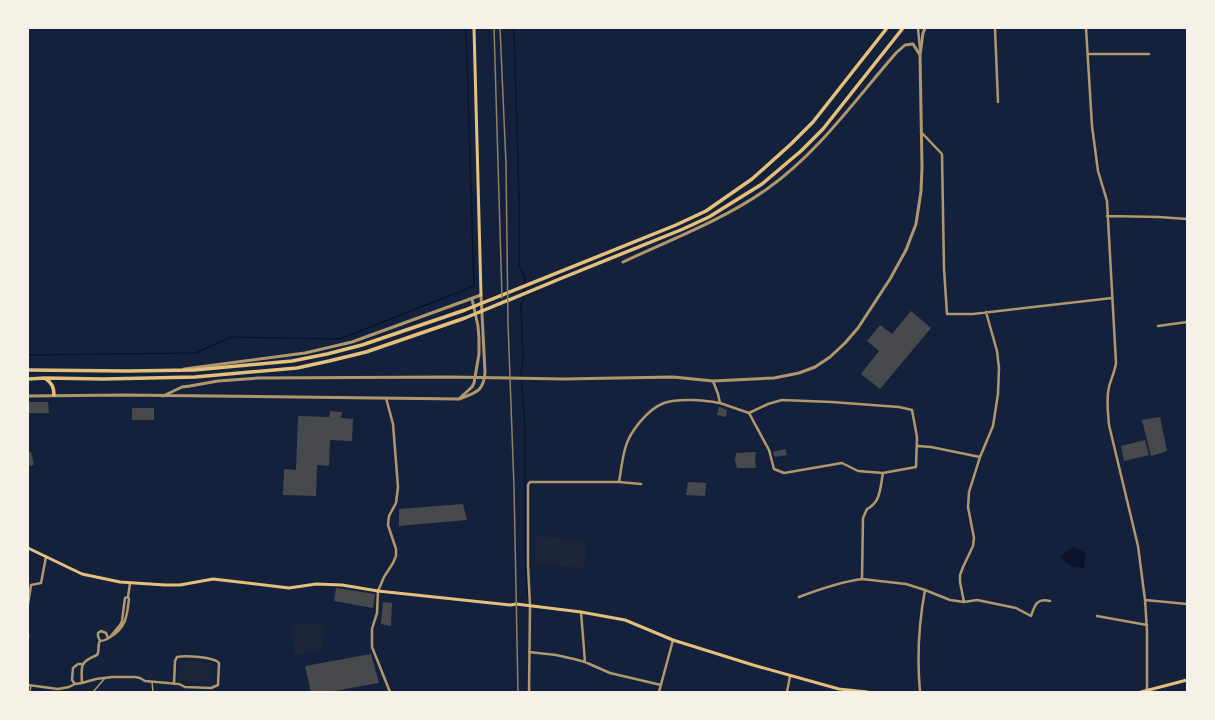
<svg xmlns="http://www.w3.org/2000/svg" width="1215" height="720" font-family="'Roboto Condensed',sans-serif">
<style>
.green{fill:#1d2539}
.water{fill:#0b132b}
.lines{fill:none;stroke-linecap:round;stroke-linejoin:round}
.stream{stroke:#0b132b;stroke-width:1.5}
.building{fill:#48494c}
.pedestrian{stroke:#b1986c;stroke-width:1.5}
.minor{stroke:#b1986c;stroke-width:2.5}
.tertiary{stroke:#b1986c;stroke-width:3}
.secondary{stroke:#e5c07b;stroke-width:3}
.primary{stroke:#e5c07b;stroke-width:3.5}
.rail{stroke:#918062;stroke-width:1.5}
</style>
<rect width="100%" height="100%" fill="#14213d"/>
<!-- green -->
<path class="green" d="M537 536 587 541 584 568 535 563Z
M325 623 322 651 294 655 291 624Z
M179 660 213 663 211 683 178 681Z"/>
<!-- water -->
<path class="water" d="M1073 547 1086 553 1084 568 1070 566 1060 557Z"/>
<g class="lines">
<!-- stream -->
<path class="stream" d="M514 28 519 199V266L525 279 524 298 521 305 523 360 521 373 525 429V545L527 588 528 598
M28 355 196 353 231 337 340 339 474 286 466 28"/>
</g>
<!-- building -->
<path class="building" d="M911 311 931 328 880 389 861 374 879 351 867 341 880 325 892 334Z
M28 402H48L49 413H28Z
M719 407 727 410 726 417 717 415Z
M132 408H154V420H132Z
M330 411 342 412 341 418 353 419 352 441 330 440 329 466 317 465 316 496 283 495 284 469 296 470 298 416 329 417Z
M1160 417 1167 451 1151 456 1142 420Z
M1145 440 1149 455 1124 461 1121 446Z
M785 449 787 455 775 457 773 452Z
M28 452H31L34 465 28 466Z
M756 452 755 459 756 468H737L735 460 736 453Z
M688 482 706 483 705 496 686 495Z
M463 504 467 520 399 526V509Z
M336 588 375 594 373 608 334 601Z
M383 602 392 603 391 626 381 624Z
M371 654 379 683 328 692H311L305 666Z"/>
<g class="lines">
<!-- pedestrian -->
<path class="pedestrian" d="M152 682 153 692
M30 692 31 685
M93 692 105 678"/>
<!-- minor -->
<path class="minor" d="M918 28 920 49
M995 28 998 102
M1086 28 1092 126 1098 171 1107 201 1116 363C1115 371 1111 379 1109 387 1106 400 1108 413 1109 425L1138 546 1145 600 1147 631V692
M1088 54H1149
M921 132 942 154 944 269 947 314H973L1112 298
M1107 216 1159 217 1187 219
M1158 326 1187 322
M713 381 718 394 720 403 749 413 769 450 774 469 784 473 842 463 858 471 883 473C880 488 881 502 867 509L863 518 862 579 906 584 925 590C919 622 917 659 920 692
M386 398 393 424 398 487 396 503 389 516 388 525 396 549V556L393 563 384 577 378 591 377 613 372 629V647L390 692
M749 413 768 404 782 400 832 402 899 407 912 410 917 437 916 467 883 473
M918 446 931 447 980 457
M619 482C621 471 622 460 625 449 629 432 648 409 664 403 678 398 705 400 719 403
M130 583 128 597 129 599C127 617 126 628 109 638 105 640 104 641 100 641 97 645 100 651 97 655 80 662 81 665 82 683L96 679 112 677H135L140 678 145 681 179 684 185 687 211 688 218 685 219 663C214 657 185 655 177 657L175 661 174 684
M925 590 950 600 964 602 977 600 1016 608 1031 616C1035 605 1036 598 1050 601
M799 597C820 589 840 582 862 579
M1145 600 1187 604
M964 602 960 582V575L963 567 973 546 974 538 968 507 969 492 980 457 993 426 998 394 999 368 997 351 986 312
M28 604 31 585 41 583 46 557
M581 612 585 662
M1097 616 1147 625
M28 634V638
M110 637 120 625 122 621 125 598 128 597
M100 641 98 636V633L101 631 106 633 108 638
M529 652 556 655 574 659 585 662 610 673 661 685
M82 683 75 684 72 680 73 668 78 664H82
M28 685 58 689 69 687 75 684
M529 692 530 606 528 566V485L530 482H619L641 484
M659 692 673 640
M787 692 790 676"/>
<!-- tertiary -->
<path class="tertiary" d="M623 262C672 239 723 220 767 189 818 153 855 100 896 53L905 45 913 44 920 55
M28 396 125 395 459 399C476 393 484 391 485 372L481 295 352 342 305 353 184 369
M163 396 182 387 190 386 218 381 259 378 450 377 563 379 673 377 713 381 774 378 799 373 815 367 830 357 845 343 858 328 890 279 906 250 916 224 921 191 922 167 920 55 923 33 925 28
M460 398 472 387 474 383 479 354V339L478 326 472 299"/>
<!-- secondary -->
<path class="secondary" d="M474 28 481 295
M28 548 82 574 120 582 165 585H180L213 579 289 588 316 584 342 585 378 591 511 605 516 604 581 612 625 620 673 640 753 665 839 689 867 692
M1141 692 1187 680"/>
<!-- primary -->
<path class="primary" d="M28 370 127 371 194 370 292 361 327 354 362 345 465 310 676 225 706 211 752 179 791 144 813 122 887 28
M45 378C52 383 54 387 54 395
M28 379 45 378 103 379 195 377 297 368 329 361 366 352 465 318 562 278 683 229 709 217 762 184 801 151 823 129 903 28"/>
<!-- rail -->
<path class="rail" d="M494 28 502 298
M500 28 506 164 508 323 514 487 518 692"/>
</g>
<!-- border -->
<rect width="1215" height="720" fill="none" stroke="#f6f1e7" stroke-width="58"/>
</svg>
